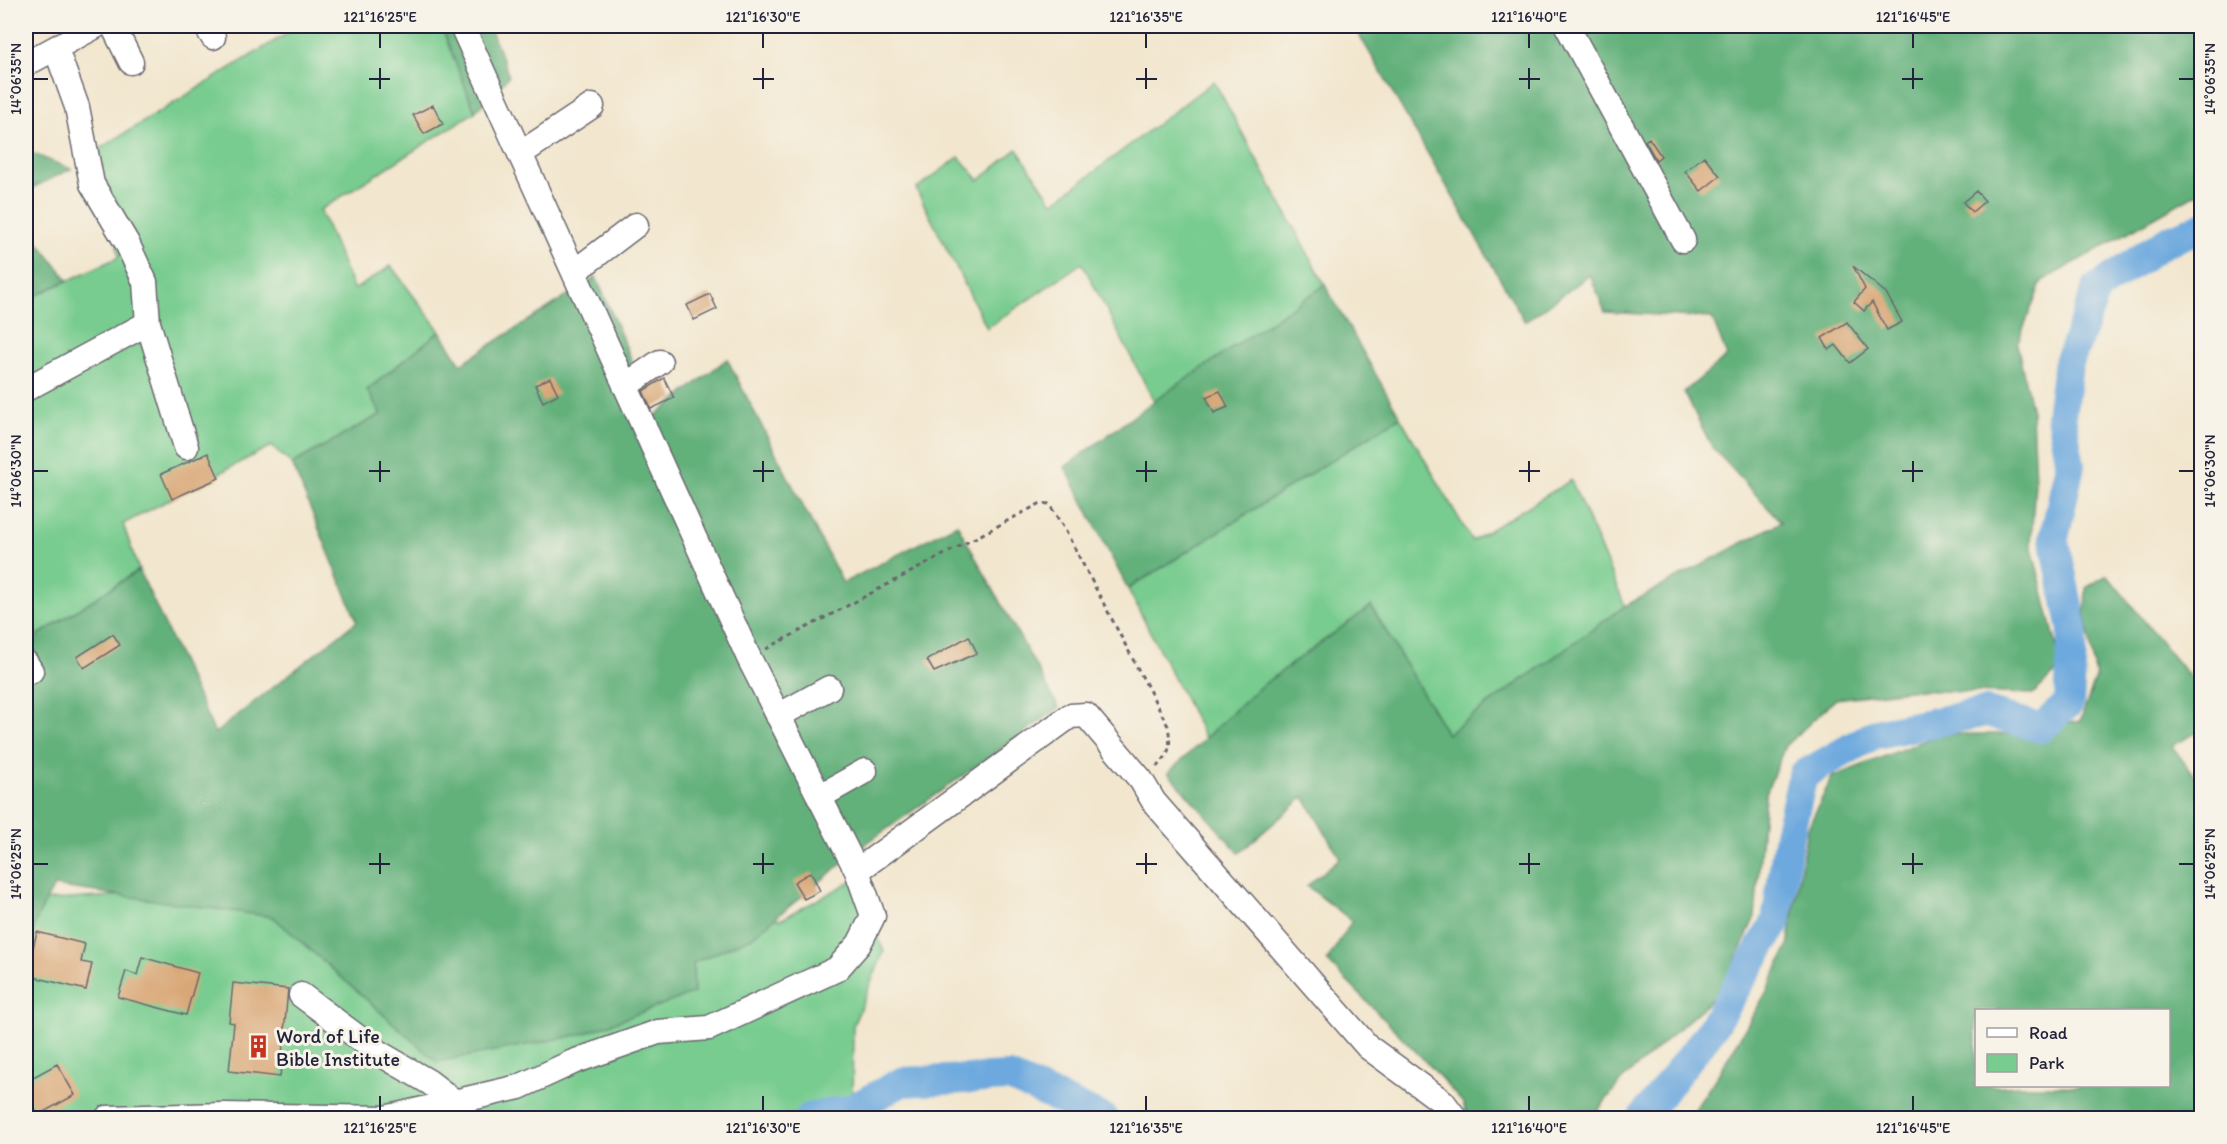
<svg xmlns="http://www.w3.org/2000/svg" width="2227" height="1144" font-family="Itim,sans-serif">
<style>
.green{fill:#78cc8f;stroke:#4d7765;stroke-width:1.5}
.forest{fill:#62b07a;stroke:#42695a;stroke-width:1.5;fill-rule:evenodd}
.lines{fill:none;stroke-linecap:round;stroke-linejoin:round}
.river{stroke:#6da9de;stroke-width:30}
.building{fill:#d9a777}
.minor-casing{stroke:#6b676e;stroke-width:27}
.path{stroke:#6b676e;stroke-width:3;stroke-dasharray:4.5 4.5;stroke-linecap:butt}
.minor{stroke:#fff;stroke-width:24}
.ticks{fill:none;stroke:#22223b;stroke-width:2}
.labels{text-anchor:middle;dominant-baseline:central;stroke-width:6;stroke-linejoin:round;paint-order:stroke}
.poi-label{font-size:20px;fill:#22223b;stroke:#f7f3e8;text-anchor:start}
.neatline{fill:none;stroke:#22223b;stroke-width:2}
.ticks-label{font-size:15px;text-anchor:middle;fill:#22223b}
</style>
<rect width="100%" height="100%" fill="#f7f3e8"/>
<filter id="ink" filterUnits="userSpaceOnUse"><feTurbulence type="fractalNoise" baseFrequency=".0167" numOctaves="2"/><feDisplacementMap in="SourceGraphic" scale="12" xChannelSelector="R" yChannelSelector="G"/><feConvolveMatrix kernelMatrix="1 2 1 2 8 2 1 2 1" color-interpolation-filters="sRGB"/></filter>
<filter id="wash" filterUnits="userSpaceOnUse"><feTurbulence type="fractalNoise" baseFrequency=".008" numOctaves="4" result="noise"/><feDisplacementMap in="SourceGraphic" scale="24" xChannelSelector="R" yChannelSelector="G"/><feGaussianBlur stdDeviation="1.35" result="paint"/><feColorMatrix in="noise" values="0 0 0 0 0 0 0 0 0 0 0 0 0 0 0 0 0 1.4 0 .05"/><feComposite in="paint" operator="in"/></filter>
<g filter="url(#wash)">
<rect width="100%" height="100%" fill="#f2e6ce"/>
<!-- green -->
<path class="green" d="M299 26H441L475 112 320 210 354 290 391 266 440 331 367 390 381 414 292 464 271 446 123 524 139 570 37 636 26 612V300L119 257 99 149Z
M1214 81 1325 285 1154 401 1082 263 987 328 916 189 959 157 979 180 1017 149 1053 203Z
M1400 417 1472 541 1571 480 1625 606 1447 734 1371 606 1260 687 1205 738 1128 589Z
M852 881 884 951 853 1026 852 1109 809 1118H26V902L317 882 748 906 780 920Z"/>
<!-- forest -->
<path class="forest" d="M441 26H491L490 28 509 76 475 112Z
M1361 26H2201V191L2042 281 2017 344 2032 412 2035 482 2031 544 2062 667 2033 694 1908 690 1836 699 1785 746 1765 796 1755 917 1722 990 1621 1081 1592 1118H1468L1463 1103 1431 1067 1327 961 1352 921 1307 886 1340 858 1304 797 1239 853 1168 773 1260 687 1371 606 1447 734 1625 606 1781 522 1712 447 1684 392 1727 356 1712 318 1605 312 1590 275 1525 322 1356 29Z
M26 139 31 153 71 169 26 191Z
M26 227 68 280 26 300Z
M596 277 641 382 651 419 727 359 843 583 957 524 1059 708 867 843 752 937 693 963 694 993 583 1034 437 1062 273 917 54 886 37 918 26 952V661L37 636 139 570 215 733 357 621 292 464 381 414 367 390 440 331 461 364Z
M1325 285 1400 417 1128 589 1065 467 1154 401Z
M2107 575 2201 691V730L2172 746 2201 785V1118H1689L1719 1073 1766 993 1788 946 1807 830 1832 777 1941 734H2013L2080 721 2096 678 2085 612 2086 588ZM2168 1010V1086H1976V1010Z"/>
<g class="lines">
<!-- river -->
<path class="river" d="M809 1118 852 1109 902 1082 1009 1077 1103 1118
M1642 1118 1708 1034 1776 922 1789 835 1803 775 1875 734 1986 712 2041 728 2069 703 2073 630 2054 538 2070 465 2061 416 2068 365 2097 288 2165 242 2202 227"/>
</g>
<g id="blocks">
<!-- building -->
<path class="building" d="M433 105 443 124 424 134 413 115Z
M1649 138 1661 156 1656 160 1645 141Z
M1704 156 1720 176 1701 191 1685 171Z
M1976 191 1985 201 1972 212 1963 202Z
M1853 266 1886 293 1902 322 1887 330 1872 302 1864 311 1854 302 1865 289Z
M710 294 717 309 694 320 687 305Z
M1847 322 1868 349 1850 363 1836 345 1829 350 1822 338Z
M550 378 558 394 543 402 535 385Z
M664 378 674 398 651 409 643 391Z
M1220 391 1228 407 1214 413 1206 397Z
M208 453 219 478 172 499 161 474Z
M113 634 120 645 84 668 77 657Z
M969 636 977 653 934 672 927 660Z
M811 872 820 891 804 899 794 882Z
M37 932 85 944 81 962 92 964 86 990 26 975Z
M142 957 198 973 186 1015 118 997 126 971 137 975Z
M233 983 288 989 280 1077 229 1071 234 1023 229 1022Z
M57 1064 75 1095 38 1115 26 1092V1081Z"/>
</g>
</g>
<g filter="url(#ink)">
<use href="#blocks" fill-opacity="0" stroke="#6b676e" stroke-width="1.5"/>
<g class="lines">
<defs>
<path id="minor" d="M113 26 131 62
M206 26 213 37
M1567 26 1683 240
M56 49 77 107 92 184 127 243 145 282 148 323 186 447
M26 64 96 26
M520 154 592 106
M574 272 636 225
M625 386 660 362
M26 389 148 323
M26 663 31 671
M778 716 829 688
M819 797 865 771
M857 871 1070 716 1086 715 1141 780 1154 802 1368 1047 1443 1102 1455 1118
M301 995 379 1053 429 1082 455 1102
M107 1118 224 1115 385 1118 519 1087 573 1062 658 1032 709 1028 837 969 859 944 873 916 857 871 749 658 462 26"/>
</defs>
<!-- minor casing -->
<use href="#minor" class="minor-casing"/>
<!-- path -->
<path class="path" d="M766 649 1041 503 1049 504 1064 528 1168 726C1171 744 1171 755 1156 767"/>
<!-- minor -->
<use href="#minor" class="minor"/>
</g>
</g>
<!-- ticks -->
<path class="ticks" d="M380 33V48M763 33V48M1146 33V48M1529 33V48M1913 33V48M380 68V89M763 68V89M1146 68V89M1529 68V89M1913 68V89M33 79H48M369 79H390M753 79H774M1136 79H1157M1519 79H1540M1902 79H1923M2179 79H2194M380 461V482M763 461V482M1146 461V482M1529 461V482M1913 461V482M33 471H48M369 471H390M753 471H774M1136 471H1157M1519 471H1540M1902 471H1923M2179 471H2194M380 853V874M763 853V874M1146 853V874M1529 853V874M1913 853V874M33 864H48M369 864H390M753 864H774M1136 864H1157M1519 864H1540M1902 864H1923M2179 864H2194M380 1096V1111M763 1096V1111M1146 1096V1111M1529 1096V1111M1913 1096V1111"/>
<!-- icons -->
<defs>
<symbol id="building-bare" viewBox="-9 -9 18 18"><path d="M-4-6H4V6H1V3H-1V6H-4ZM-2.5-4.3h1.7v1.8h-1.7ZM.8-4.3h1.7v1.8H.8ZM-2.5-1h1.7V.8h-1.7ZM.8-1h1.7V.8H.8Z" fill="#c8321e" stroke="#f7f3e8" stroke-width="2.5" paint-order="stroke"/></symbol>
</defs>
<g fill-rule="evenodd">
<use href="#building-bare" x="242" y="1030" width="33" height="33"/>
</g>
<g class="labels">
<!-- poi labels -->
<g class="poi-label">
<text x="276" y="1036">Word of Life<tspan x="276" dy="23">Bible Institute</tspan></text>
</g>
</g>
<!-- margin -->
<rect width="2227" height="1144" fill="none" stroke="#f7f3e8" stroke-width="66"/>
<!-- legend -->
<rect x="1975" y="1009" width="195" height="78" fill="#f7f3e8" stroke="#a29fa3" stroke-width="1.5"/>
<rect x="1987" y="1028" width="30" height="9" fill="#ffffff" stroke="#a29fa3" stroke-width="1.5"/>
<text x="2029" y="1039" font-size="18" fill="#22223b">Road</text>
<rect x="1987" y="1054" width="30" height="18" fill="#78cc8f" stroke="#a29fa3" stroke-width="1.5"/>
<text x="2029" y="1069" font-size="18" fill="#22223b">Park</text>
<rect x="33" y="33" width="2161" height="1078" class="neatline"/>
<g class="ticks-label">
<text x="380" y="22">121°16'25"E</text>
<text x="763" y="22">121°16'30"E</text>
<text x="1146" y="22">121°16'35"E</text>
<text x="1529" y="22">121°16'40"E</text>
<text x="1913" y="22">121°16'45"E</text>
<text transform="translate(16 79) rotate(-90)" y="5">14°06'35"N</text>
<text transform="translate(2210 79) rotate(-90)" y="5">14°06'35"N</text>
<text transform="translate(16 471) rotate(-90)" y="5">14°06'30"N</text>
<text transform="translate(2210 471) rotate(-90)" y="5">14°06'30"N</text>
<text transform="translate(16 864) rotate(-90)" y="5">14°06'25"N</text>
<text transform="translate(2210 864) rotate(-90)" y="5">14°06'25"N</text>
<text x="380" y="1133">121°16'25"E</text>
<text x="763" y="1133">121°16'30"E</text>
<text x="1146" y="1133">121°16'35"E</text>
<text x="1529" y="1133">121°16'40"E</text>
<text x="1913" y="1133">121°16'45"E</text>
</g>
</svg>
